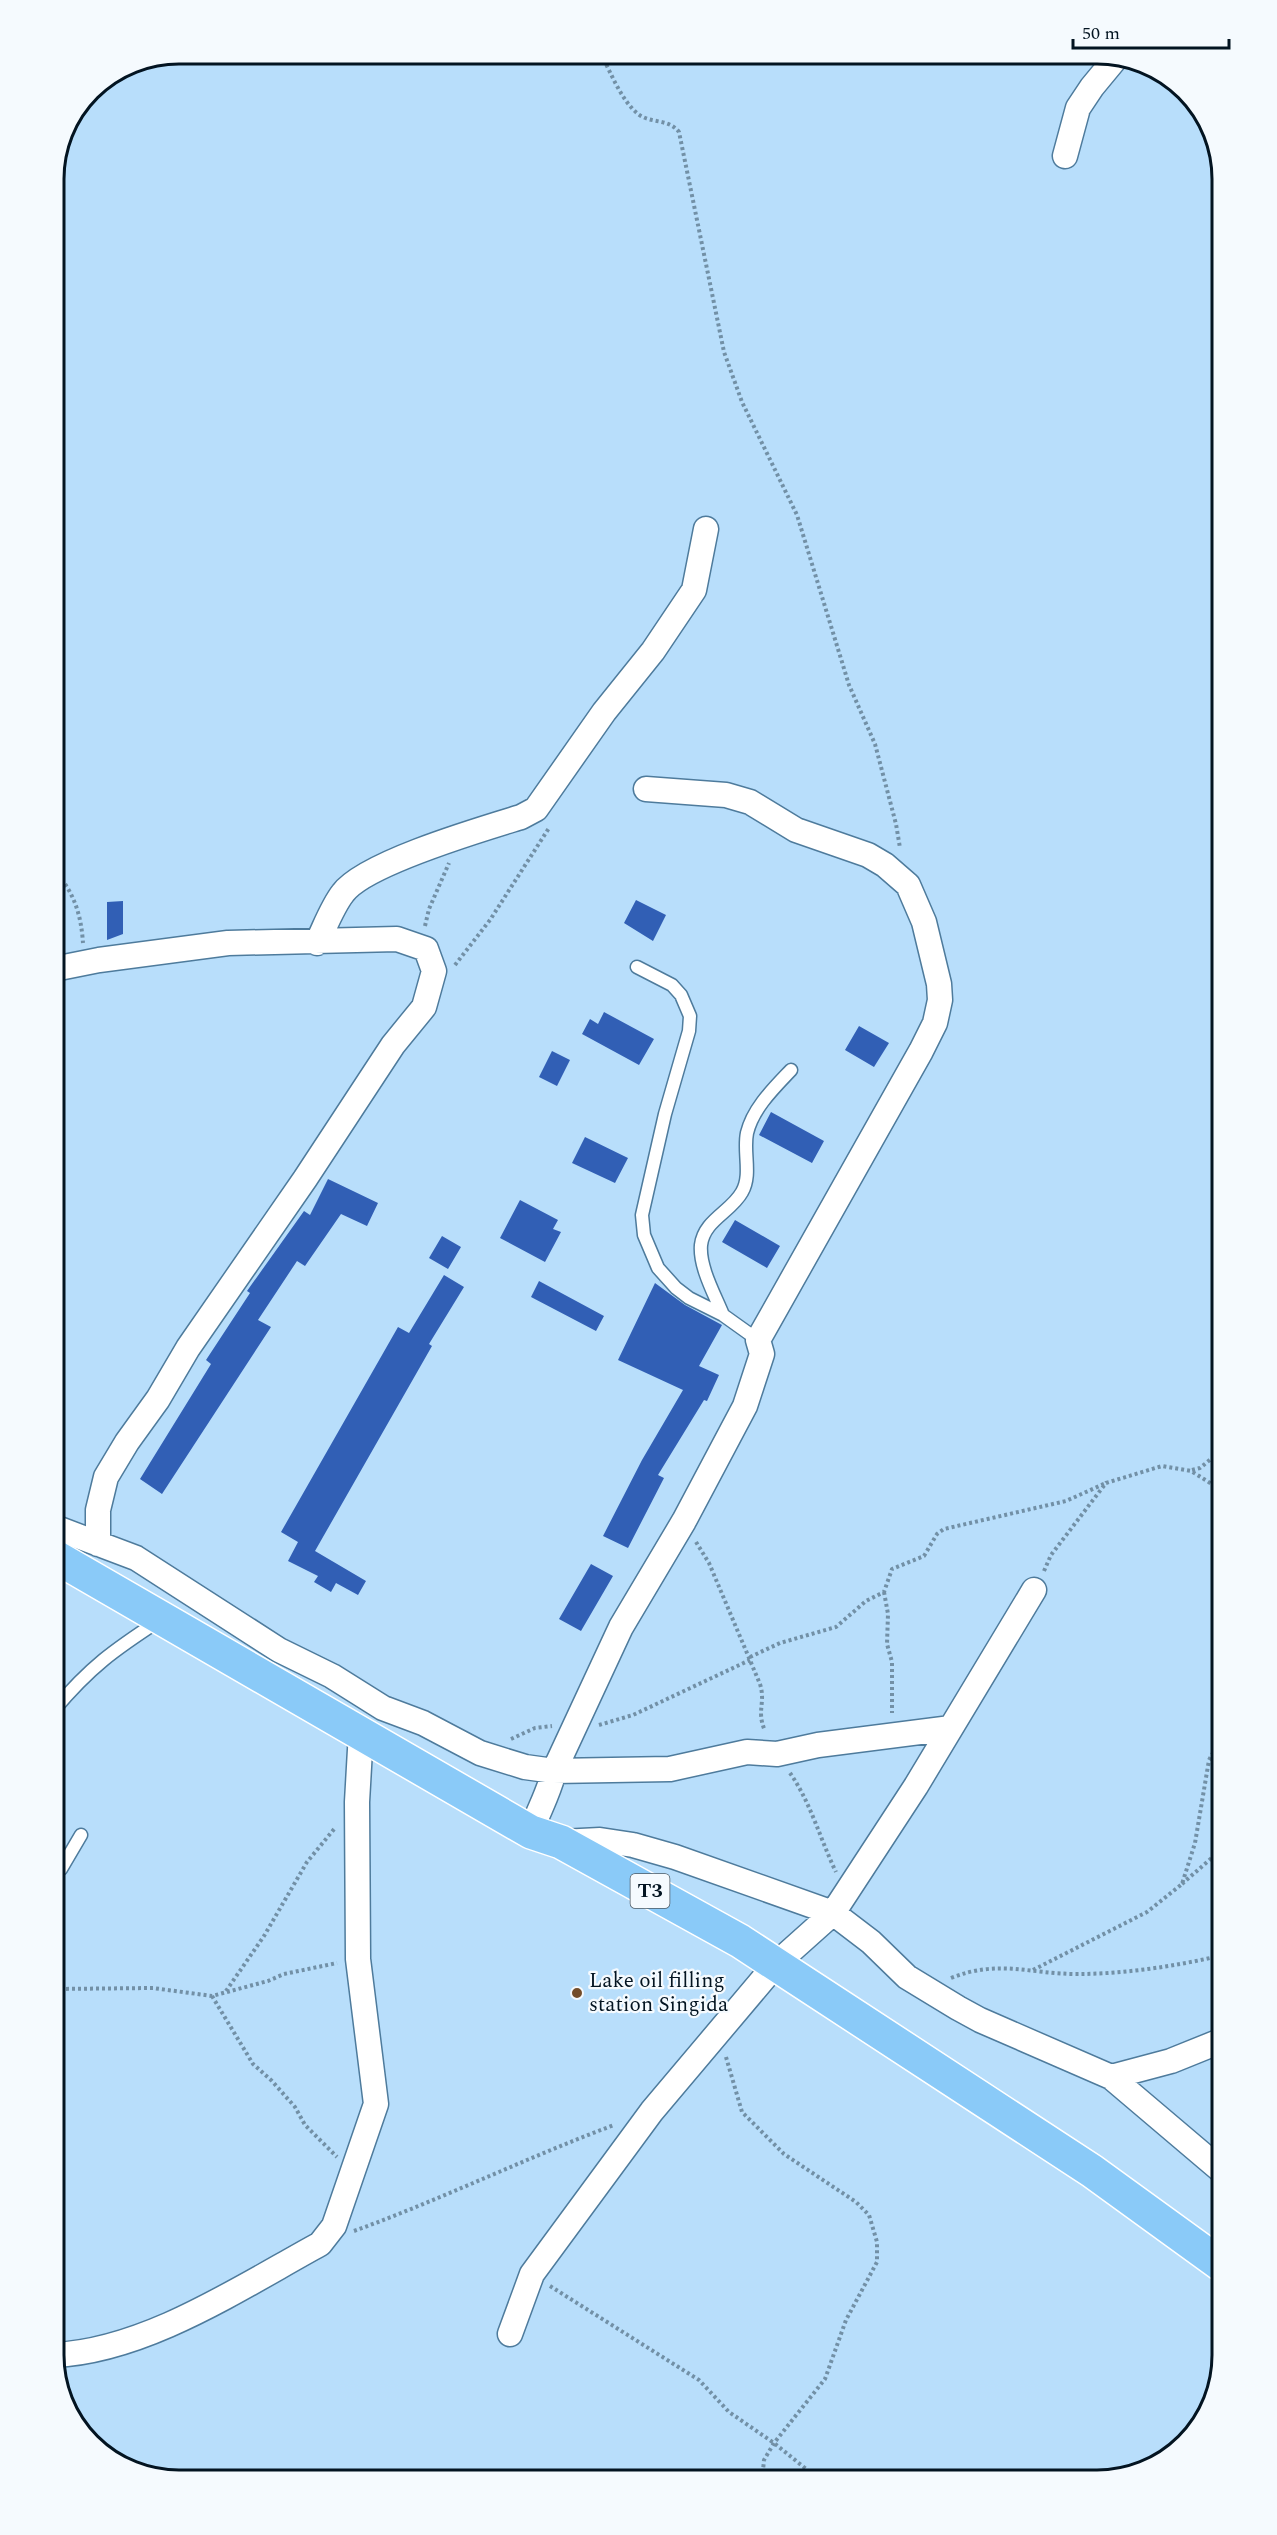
<svg xmlns="http://www.w3.org/2000/svg" width="1277" height="2535" font-family="Spectral,serif">
<style>
.building{fill:#315fb5}
.lines{fill:none;stroke-linecap:round;stroke-linejoin:round}
.service-casing{stroke:#4e7b9c;stroke-width:15}
.minor-casing{stroke:#4e7b9c;stroke-width:27}
.trunk-casing{stroke:#fff;stroke-width:36}
.path{stroke:#7290a6;stroke-width:4;stroke-dasharray:3 3;stroke-linecap:butt}
.service{stroke:#fff;stroke-width:12}
.minor{stroke:#fff;stroke-width:24}
.trunk{stroke:#8acaf8;stroke-width:33}
.poi-dot{fill:#744d2a;stroke:#f5fafe;stroke-width:2}
.labels{text-anchor:middle;dominant-baseline:central;stroke-width:4.5;stroke-linejoin:round;paint-order:stroke}
.shield{fill:#f5fafe;stroke:#4c5963;stroke-width:1.5}
.shield-label{font-size:20px;font-weight:bold;fill:#031421}
.poi-label{font-size:21px;fill:#031421;stroke:#f5fafe;text-anchor:start}
.rim{fill:none;stroke:#031421;stroke-width:3}
</style>
<rect width="100%" height="100%" fill="#b8defb"/>
<!-- building -->
<path class="building" d="M636 900 666 915 653 941 624 923Z
M123 901V934L107 940V902Z
M604 1012 654 1039 639 1065 582 1034 590 1019 598 1024Z
M859 1026 889 1043 874 1067 845 1050Z
M552 1051 570 1060 557 1086 539 1077Z
M771 1112 824 1141 812 1163 759 1135Z
M585 1137 628 1158 615 1183 572 1163Z
M328 1179 378 1203 367 1226 341 1214 305 1266 297 1261 258 1320 271 1327 162 1494 140 1479 211 1364 206 1360 250 1293 247 1291 304 1211 310 1215Z
M520 1200 558 1220 553 1229 561 1232 545 1262 500 1238Z
M735 1220 780 1246 767 1268 722 1242Z
M442 1236 461 1247 448 1269 429 1258Z
M444 1275 464 1287 429 1344 432 1346 315 1551 366 1581 358 1595 336 1583 331 1592 314 1582 318 1576 288 1561 298 1542 281 1532 398 1327 409 1333Z
M539 1281 604 1316 596 1331 531 1297Z
M655 1283 685 1305 722 1325 699 1366 719 1375 707 1401 704 1400 658 1475 664 1478 628 1548 603 1536 642 1460 683 1390 618 1360Z
M591 1564 613 1576 581 1631 559 1619Z"/>
<g class="lines">
<defs>
<path id="service" d="M637 967 672 985 681 995 690 1016 689 1031 665 1114 642 1215 644 1235 658 1268 676 1288 689 1298 723 1315 758 1340
M723 1315C715 1295 699 1267 701 1245 704 1220 731 1212 742 1192 752 1175 743 1152 747 1133 753 1108 774 1088 791 1070
M54 1710C90 1667 114 1650 160 1620
M54 1874 61 1869 81 1835"/>
<path id="minor" d="M1065 156 1078 108 1092 87 1116 58
M317 943C325 927 332 907 343 893 365 863 482 829 521 817L536 809 604 712 653 651 694 590 706 529
M54 969 99 960 228 943 397 939 426 949 434 971 424 1007 393 1045 305 1179 188 1348 158 1399 127 1442 106 1477 98 1510V1544
M54 1527 136 1558 279 1650 332 1676 383 1708 423 1723 480 1753 525 1767 554 1771 670 1769 747 1752 777 1754 818 1745 951 1728
M531 1832C538 1811 549 1793 554 1771L621 1627 684 1521 745 1406 762 1354 758 1340 921 1051 935 1023 940 1000 939 984 924 922 908 885 885 865 868 855 796 830 750 802 726 795 646 789
M561 1842 600 1840 633 1845 675 1857 833 1913 871 1942 907 1977 958 2008 980 2020 1111 2077 1171 2061 1223 2040
M1111 2077 1223 2172
M510 2334 532 2274 652 2111 776 1964 833 1913 916 1786 1034 1590
M54 2355C146 2351 241 2287 320 2244L334 2226 376 2104 358 1959 357 1802 361 1732"/>
<path id="trunk" d="M54 1556 531 1832 561 1842 740 1941 1092 2171 1223 2266"/>
</defs>
<!-- service casing -->
<use href="#service" class="service-casing"/>
<!-- minor casing -->
<use href="#minor" class="minor-casing"/>
<!-- trunk casing -->
<use href="#trunk" class="trunk-casing"/>
<!-- path -->
<path class="path" d="M601 54C611 73 621 100 638 114 651 124 668 118 679 132L724 352 742 402 797 515 849 685 875 744 896 824 900 848
M54 870C74 892 81 914 83 943
M425 926 429 909 449 863
M455 965 490 920 549 828
M1192 1470 1200 1468 1223 1449
M696 1542 709 1563 760 1684C766 1704 756 1710 765 1731
M1044 1571 1051 1555 1106 1483 1162 1466 1191 1471 1223 1491
M884 1592 888 1614 887 1644 892 1662V1713
M750 1657 780 1643 836 1627 866 1601 884 1592 892 1569 924 1556 937 1534 944 1529 1066 1501 1106 1483
M599 1725 633 1715 750 1660
M511 1739 535 1728 552 1726
M790 1773C811 1803 820 1839 836 1872
M1182 1884 1223 1848
M1033 1970 1147 1912 1182 1884 1195 1843 1209 1760 1223 1735
M951 1978C999 1959 1029 1974 1077 1974 1125 1974 1177 1966 1223 1955
M54 1989 153 1988 212 1996 268 1981 284 1974 337 1963
M226 1991 264 1936 307 1862 335 1828
M212 1996 253 2064 272 2081 295 2107 305 2125 337 2157
M726 2057 742 2112 784 2154 856 2202 869 2215 877 2242V2262L846 2320 825 2379 774 2443 764 2460 762 2481
M354 2231C442 2199 526 2158 614 2125
M550 2286 699 2380 729 2412 774 2443 821 2481"/>
<!-- service -->
<use href="#service" class="service"/>
<!-- minor -->
<use href="#minor" class="minor"/>
<!-- trunk -->
<use href="#trunk" class="trunk"/>
</g>
<!-- markers -->
<circle class="poi-dot" cx="577" cy="1993" r="6"/>
<g class="labels">
<!-- shield labels -->
<rect class="shield" x="630.5" y="1874" width="39" height="34" rx="4.5"/>
<g class="shield-label">
<text x="650" y="1891">T3</text>
</g>
<!-- poi labels -->
<g class="poi-label">
<text x="589" y="1981">Lake oil filling<tspan x="589" dy="24">station Singida</tspan></text>
</g>
</g>
<!-- crop -->
<path d="M0 0H1277V2535H0ZM179 64H1097A115 115 0 0 1 1212 179V2355A115 115 0 0 1 1097 2470H179A115 115 0 0 1 64 2355V179A115 115 0 0 1 179 64Z" fill="#f5fafe" fill-rule="evenodd"/>
<path class="rim" d="M179 64H1097A115 115 0 0 1 1212 179V2355A115 115 0 0 1 1097 2470H179A115 115 0 0 1 64 2355V179A115 115 0 0 1 179 64Z"/>
<!-- scale -->
<path d="M1073 39v9h156v-9" fill="none" stroke="#031421" stroke-width="3"/>
<text x="1082" y="39" font-size="18" fill="#031421" stroke="#f5fafe" stroke-width="4.5" paint-order="stroke">50 m</text>
</svg>
